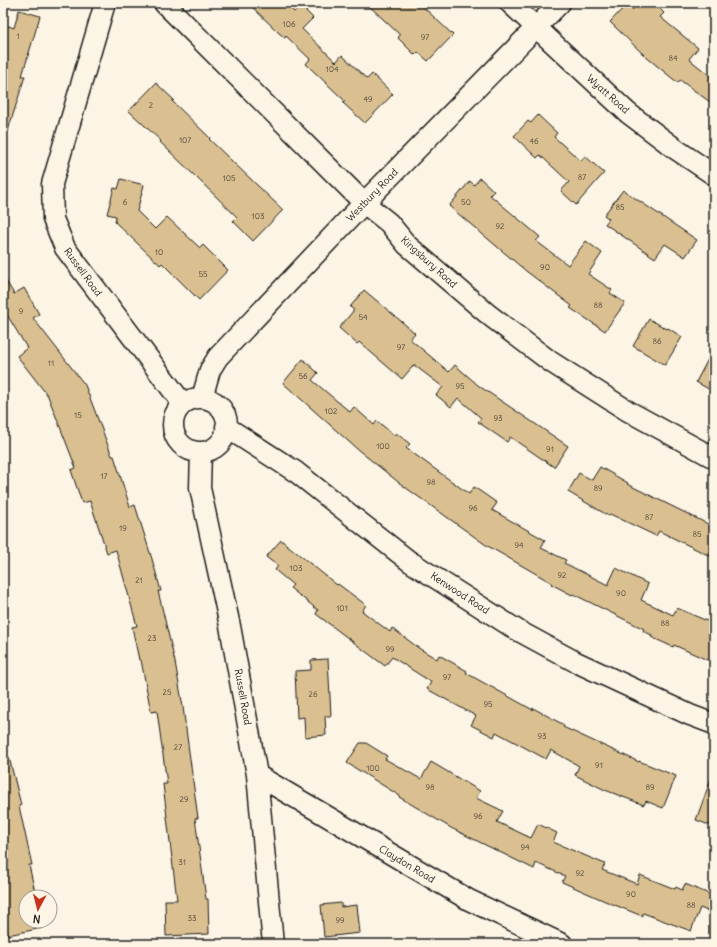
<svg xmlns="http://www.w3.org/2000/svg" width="717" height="947" font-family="Delius,sans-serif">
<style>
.building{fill:#dac090;stroke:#1c1c1c}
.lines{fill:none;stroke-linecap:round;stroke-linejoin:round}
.minor-casing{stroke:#1c1c1c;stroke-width:23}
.minor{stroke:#fcf5e5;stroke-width:20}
.labels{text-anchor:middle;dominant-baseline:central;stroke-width:3;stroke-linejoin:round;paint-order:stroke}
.number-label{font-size:8px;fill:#4c4539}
.street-label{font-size:10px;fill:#1c1c1c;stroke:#fcf5e5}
</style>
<rect width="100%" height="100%" fill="#fcf5e5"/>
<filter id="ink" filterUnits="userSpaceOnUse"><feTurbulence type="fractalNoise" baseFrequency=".025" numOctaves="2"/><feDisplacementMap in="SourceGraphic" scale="8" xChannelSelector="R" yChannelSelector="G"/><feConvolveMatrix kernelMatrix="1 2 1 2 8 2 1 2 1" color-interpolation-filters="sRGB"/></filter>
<g filter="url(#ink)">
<!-- building -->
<path class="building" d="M248 3H285L294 12 301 6 313 18 302 29 336 62 342 55 367 79 372 74 393 94 365 123 343 103 345 101 306 64 310 59 286 36 285 38 279 33Z
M366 3H419L453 35 428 61 418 52 415 55 398 38 400 35Z
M639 3H654L664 13 660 17 698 48 689 59 714 79V105L680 80 678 83 645 56 610 22 626 5 632 10Z
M19 10 40 16 22 76H25L7 134H3V24L14 28Z
M156 83 174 100 172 101 210 138 209 139 283 210 253 241 233 221 237 217 160 142 161 141 129 111Z
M538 115 557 133 554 137 581 161 585 156 604 173 576 205 561 191 569 182 540 155 537 158 514 136 528 121 531 123Z
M480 178 494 191 490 195 540 237 536 241 568 265 586 241 602 253 588 274 612 290 610 293 625 303 605 331 570 308 572 306 526 271 449 206 470 181 474 185Z
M121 179 144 185 137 211 155 229 167 217 200 248 203 245 228 270 199 300 162 263 160 265 115 222 116 216 107 214 114 188 118 189Z
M623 190 697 240 685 257 665 244 655 258 605 224 609 219 604 215Z
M3 276 14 294 24 288 39 314 33 318 85 385 112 456H114L130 507 135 505 152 559 161 591H158L175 662 183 707 198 818H195L206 899H208L209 934 166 936 165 900H177L163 784H167L157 711 151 712 141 660H139L132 627 137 626 116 550 107 553 90 501 82 503 71 470 76 468 48 396 17 356 27 348 3 308Z
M364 290 415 333 410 339 449 372 455 365 479 386 568 446 554 467 510 437 507 442 478 422 481 418 458 398 451 407 436 395 443 387 414 365 402 379 359 342 357 344 339 328 354 310 350 307Z
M649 319 667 329 668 328 682 337 665 365 633 346Z
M714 348V392L696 382Z
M303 359 318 373 312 380 350 412 354 407 374 425 377 421 394 435 396 433 410 444 406 448 469 494 474 487 497 503 492 510 545 540 541 548 566 560 564 563 608 585 616 568 648 584 641 600 673 615 677 608 714 624V663L674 645 673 647 651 637 652 635 643 631 644 629 573 594 572 595 551 584 552 583 486 545 402 485 357 449 283 383Z
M600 467 628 483 627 484 714 527V558L659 531 656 536 610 514 609 516 568 492 579 473 592 480Z
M281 540 337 585 338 584 366 605 362 611 390 632 392 628 420 649 437 659 439 655 467 671 466 673 533 710V708L564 725 563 727 639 762V761L676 776 663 808 646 801 644 805 605 790 575 775 579 766 551 750 546 759 496 732 494 737 471 725 476 716 427 689 431 682 392 657 385 666 316 614 318 610 290 588 293 585 275 570 278 566 266 557Z
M328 659 331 716H325L326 735 305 737 304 717 297 718 295 671 311 670V660Z
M360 743H366L387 756 385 759 421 779 431 762 480 791 476 798 503 811 497 822 531 838 538 824 557 833 553 842 605 864 602 870 637 884 640 875 675 889 676 887 682 890 685 884 714 896V902L710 912 700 908 691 931 643 913 642 916 605 901 562 882 565 876 536 863 534 869 451 828 399 797 400 796 347 763Z
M9 757 21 805 19 806 32 865H29L36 897H26V921H40L42 928 8 935 3 910V758Z
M712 776 714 777V827L696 820Z
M341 903V907L357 905 360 933 324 937 321 905Z"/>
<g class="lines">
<defs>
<path id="minor" d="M105 3 52 184 53 219 65 248 183 404
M164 3 364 203 389 223 407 245 489 315 551 362 628 411 714 458
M510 3 628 113 677 150 714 175
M202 398 210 370 218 357 364 203 560 3
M173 425a27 27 0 1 1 54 0a27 27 0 1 1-54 0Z
M226 427 296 472 409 561 517 630 576 662 690 715 714 724
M201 452 200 488 230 626 257 775 273 944
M257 775 469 900 562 944"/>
</defs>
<!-- minor casing -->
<use href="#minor" class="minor-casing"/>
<!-- minor -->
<use href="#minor" class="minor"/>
</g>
</g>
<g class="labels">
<!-- number labels -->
<g class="number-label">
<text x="289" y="24">106</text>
<text x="18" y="36">1</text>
<text x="425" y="37">97</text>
<text x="673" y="58">84</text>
<text x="332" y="69">104</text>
<text x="368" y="99">49</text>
<text x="151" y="105">2</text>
<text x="185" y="140">107</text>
<text x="534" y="141">46</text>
<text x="582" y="177">87</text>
<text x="229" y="178">105</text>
<text x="125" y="202">6</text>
<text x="466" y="202">50</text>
<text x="620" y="207">85</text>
<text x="258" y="216">103</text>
<text x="500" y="226">92</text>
<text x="159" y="252">10</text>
<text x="545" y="267">90</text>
<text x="203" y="274">55</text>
<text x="598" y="305">88</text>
<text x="21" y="311">9</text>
<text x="363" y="317">54</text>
<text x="657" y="341">86</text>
<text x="401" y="347">97</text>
<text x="51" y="363">11</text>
<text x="303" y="376">56</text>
<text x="460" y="386">95</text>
<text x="331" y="411">102</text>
<text x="78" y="415">15</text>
<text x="498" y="418">93</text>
<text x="383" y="446">100</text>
<text x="550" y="449">91</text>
<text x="104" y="476">17</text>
<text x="431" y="482">98</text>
<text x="598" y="488">89</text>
<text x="473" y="508">96</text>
<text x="649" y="517">87</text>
<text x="123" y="528">19</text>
<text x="697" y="534">85</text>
<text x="519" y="545">94</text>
<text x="296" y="568">103</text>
<text x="562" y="575">92</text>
<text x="139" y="580">21</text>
<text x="621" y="593">90</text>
<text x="342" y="608">101</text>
<text x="665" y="623">88</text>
<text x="152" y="638">23</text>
<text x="390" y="649">99</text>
<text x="447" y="677">97</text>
<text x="167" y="692">25</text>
<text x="313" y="694">26</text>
<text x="488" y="704">95</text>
<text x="542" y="736">93</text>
<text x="178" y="747">27</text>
<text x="599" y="765">91</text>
<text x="373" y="768">100</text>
<text x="430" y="787">98</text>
<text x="650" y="787">89</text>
<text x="184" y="799">29</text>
<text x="478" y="816">96</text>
<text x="525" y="847">94</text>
<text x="182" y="862">31</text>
<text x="580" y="873">92</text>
<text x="631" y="894">90</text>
<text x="691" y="905">88</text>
<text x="192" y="918">33</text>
<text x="340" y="920">99</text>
</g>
<!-- street labels -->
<g class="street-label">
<text transform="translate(608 94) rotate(42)">Wyatt Road</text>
<text transform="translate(372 195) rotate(-46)">Westbury Road</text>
<text transform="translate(429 262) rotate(42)">Kingsbury Road</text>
<text transform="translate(83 272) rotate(54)">Russell Road</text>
<text transform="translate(460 593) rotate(33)">Kenwood Road</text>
<text transform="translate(243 697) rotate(80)">Russell Road</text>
<text transform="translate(407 864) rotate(31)">Claydon Road</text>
</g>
</g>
<!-- margin -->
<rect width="717" height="947" fill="none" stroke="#fcf5e5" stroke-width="16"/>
<rect x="8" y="8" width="701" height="931" fill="none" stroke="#1c1c1c" stroke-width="1.5" filter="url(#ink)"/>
<!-- north arrow -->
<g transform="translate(38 909) rotate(187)"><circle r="19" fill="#fcf5e5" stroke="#a29e95"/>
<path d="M0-3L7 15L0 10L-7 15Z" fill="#c8321e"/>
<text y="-6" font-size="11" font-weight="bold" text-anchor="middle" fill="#1c1c1c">N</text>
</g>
</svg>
